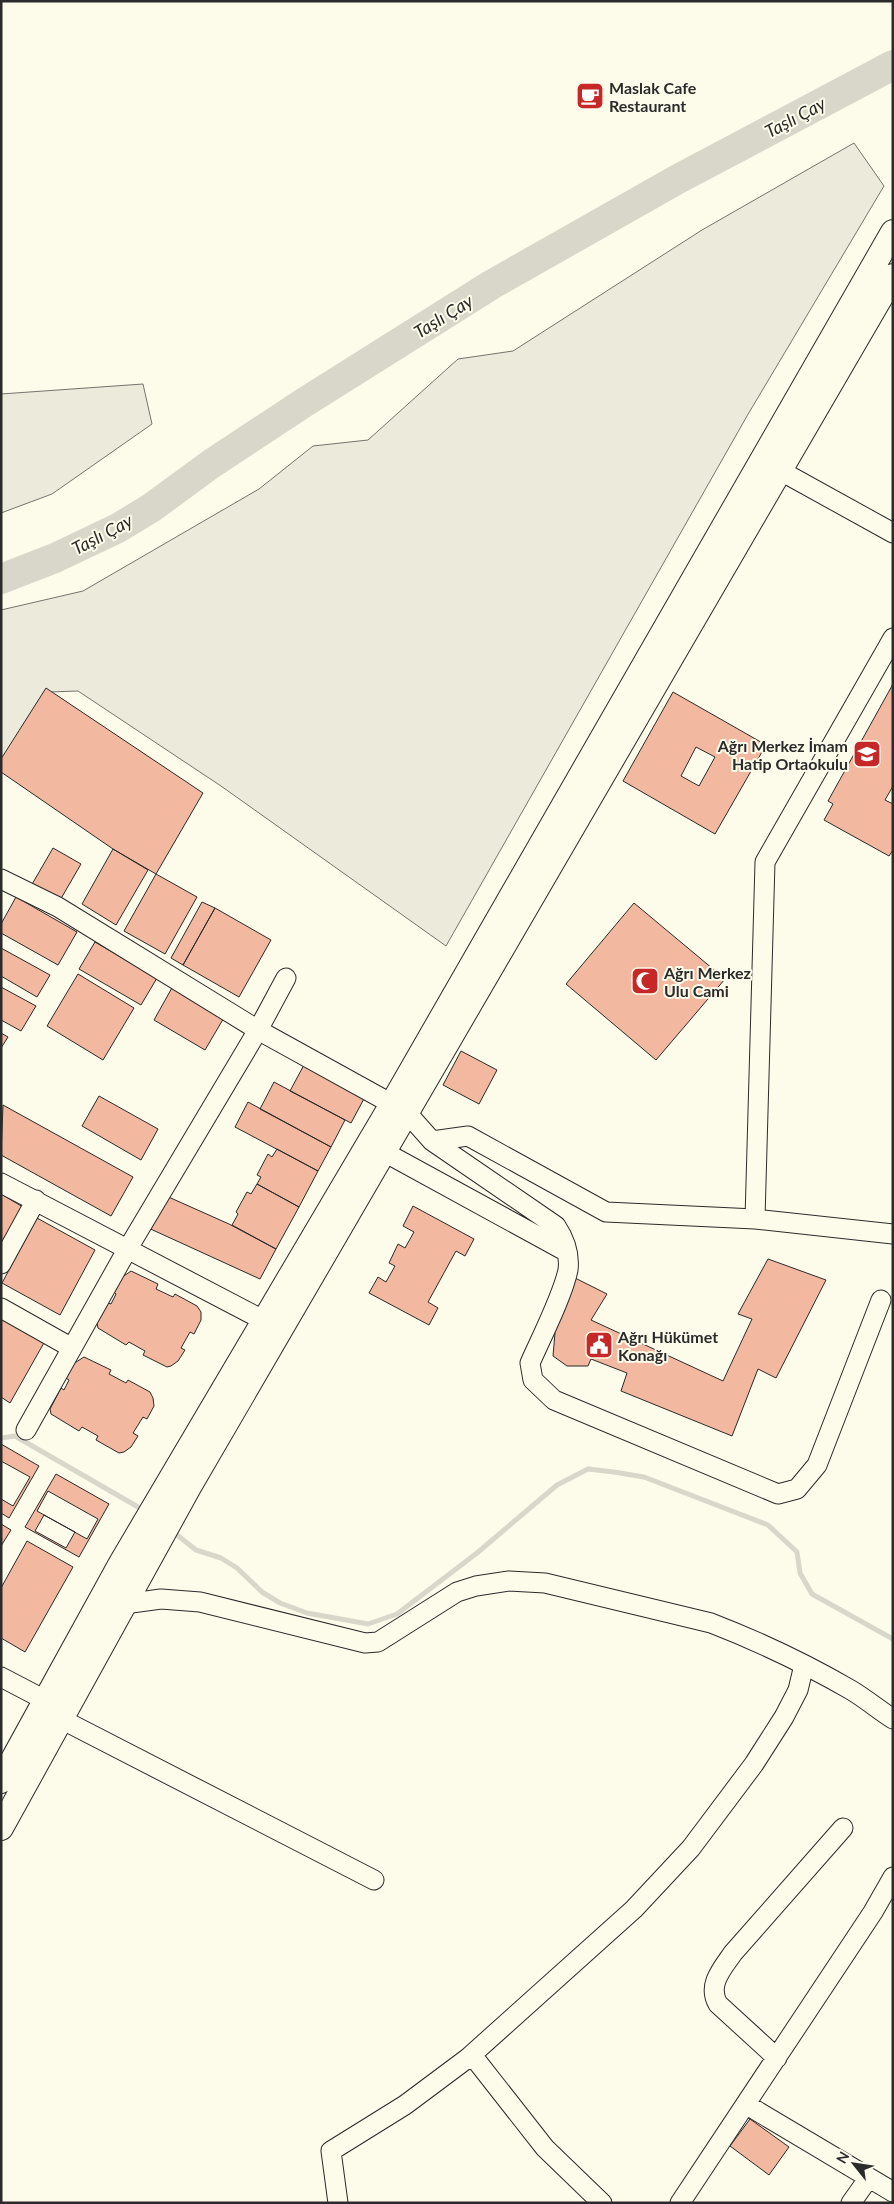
<svg xmlns="http://www.w3.org/2000/svg" width="894" height="2204" font-family="Lato,sans-serif">
<style>
.green{fill:#ecebdb;stroke:#74746e}
.lines{fill:none;stroke-linecap:round;stroke-linejoin:round}
.stream{stroke:#d8d7c9;stroke-width:5}
.river{stroke:#d8d7c9;stroke-width:30}
.building{fill:#f2b8a0;stroke:#2b2b2b;fill-rule:evenodd}
.minor-casing{stroke:#2b2b2b;stroke-width:21}
.major-casing{stroke:#2b2b2b;stroke-width:26}
.minor{stroke:#fdfbea;stroke-width:19}
.major{stroke:#fdfbea;stroke-width:24}
.labels{text-anchor:middle;dominant-baseline:central;stroke-width:4;stroke-linejoin:round;paint-order:stroke}
.poi-label{font-size:16px;font-weight:bold;fill:#2b2b2b;stroke:#fdfbea;text-anchor:start}
.water-label{font-size:18px;font-style:italic;fill:#2b2b2b;stroke:#fdfbea}
</style>
<rect width="100%" height="100%" fill="#fdfbea"/>
<!-- green -->
<path class="green" d="M854 143 884 186 747 416 446 946 221 786 78 691 49 692 1 765V610L83 591 259 489 313 446 368 440 458 359 513 351 702 230Z
M143 384 152 424 52 494 1 513V394Z"/>
<g class="lines">
<!-- stream -->
<path class="stream" d="M1 1438 15 1436 145 1511
M172 1531 196 1550 221 1558 237 1568 262 1592 280 1603 307 1613 368 1624 397 1614 477 1553 557 1485 588 1469 614 1472 644 1477 768 1525 797 1552 800 1573 812 1594 893 1639"/>
<!-- river -->
<path class="river" d="M1 579 55 558 118 528 151 508 211 464 305 402 491 285 678 179 893 65"/>
</g>
<!-- building -->
<path class="building" d="M893 684V786L885 800 893 804V850L889 856 824 820 833 804 828 801Z
M46 688 203 793 156 874 113 849 1 772V759Z
M673 692 766 745 715 834 623 781ZM696 747 715 757 699 786 681 776Z
M53 848 81 864 59 902 31 886Z
M113 849 148 870 116 925 82 904Z
M156 874 197 897 165 954 124 931Z
M16 897 77 932 58 965 1 933V924Z
M202 902 215 908 183 965 171 958Z
M634 903 725 979 656 1060 566 984Z
M215 908 271 940 239 997 183 965Z
M95 942 157 978 141 1005 79 969Z
M1 948 50 975 37 997 1 976Z
M78 974 134 1008 103 1060 47 1026Z
M173 986 225 1016 205 1050 154 1020Z
M1 987 36 1006 21 1031 1 1020Z
M1 1033 8 1037 1 1048Z
M461 1051 497 1070 479 1104 443 1085Z
M305 1063 366 1095 351 1123 290 1091Z
M274 1082 345 1120 331 1147 260 1109Z
M99 1096 158 1129 141 1160 82 1126Z
M248 1102 331 1147 318 1171 235 1127Z
M3 1105 133 1177 111 1216 1 1155Z
M277 1149 318 1171 299 1207 257 1184 261 1177 257 1175 268 1154 272 1157Z
M257 1184 299 1207 276 1249 232 1225 238 1214 236 1212 247 1192 251 1194Z
M1 1194 28 1210 1 1254Z
M164 1195 229 1224 276 1249 260 1279 144 1226Z
M413 1206 474 1239 465 1256 456 1251 428 1302 438 1308 429 1325 369 1293 378 1277 386 1282 395 1266 389 1263 398 1244 405 1248 414 1232 403 1226Z
M37 1218 95 1250 60 1315 2 1283Z
M768 1259 826 1280 776 1378 758 1369 732 1436 621 1391 627 1373 591 1359 588 1366H567L553 1356 555 1333 548 1323 571 1276 607 1294 591 1320 723 1381 752 1319 738 1314Z
M131 1271 158 1284 156 1289 173 1297 175 1294 197 1306 201 1312V1320L194 1334 190 1332 181 1348 185 1350 178 1361 171 1366 167 1367 143 1355 145 1351 129 1342 126 1345 98 1328 97 1323 108 1303 111 1304 116 1294 114 1292 121 1278Z
M1 1316 45 1341 10 1403 1 1397Z
M84 1357 111 1370 109 1374 126 1383 128 1380 150 1392 153 1398 154 1406 147 1419 143 1417 133 1433 138 1436 131 1447 124 1452 119 1453 96 1440 98 1436 82 1427 79 1431 51 1414 50 1409 61 1388 64 1390 69 1380 66 1378 73 1364Z
M1 1444 39 1466 9 1518 1 1513Z
M1 1461 30 1477 13 1506 1 1499Z
M56 1474 109 1504 79 1557 25 1527Z
M48 1491 98 1519 87 1539 37 1511Z
M44 1515 75 1532 66 1548 35 1531Z
M1 1524 11 1530 1 1546Z
M27 1541 73 1567 25 1652 1 1638V1588Z
M750 2119 789 2147 769 2175 730 2146Z"/>
<g class="lines">
<defs>
<path id="minor" d="M779 470 893 533
M1 879 58 907 258 1030 392 1104 408 1114 432 1141 556 1226C564 1238 570 1254 568 1270 563 1295 541 1338 530 1363L533 1380 554 1400 778 1494 797 1489 817 1465 881 1300
M432 1141 468 1136 606 1212 755 1219 893 1234
M386 1153 567 1252
M1 1183 265 1321
M755 1219 765 862 893 638
M1 1264 36 1200
M1 1308 72 1348
M26 1430 127 1250 258 1030 286 978
M124 1604 161 1599 200 1602 365 1643 378 1642 457 1592 476 1586 509 1581 545 1583 711 1623C760 1642 806 1664 851 1690 866 1699 879 1710 893 1719
M1 1677 45 1700
M61 1719 374 1880
M472 2055 545 2148 602 2203
M777 2058 718 2004C707 1985 722 1969 733 1953L843 1828
M747 2105 893 2192
M338 2203 331 2151 405 2105 468 2058 634 1909 691 1848 754 1764 784 1717 798 1690 804 1665
M680 2203 873 1912 893 1877
M851 2203 868 2179"/>
<path id="major" d="M1 1781 121 1563 392 1104 893 232
M1 1828 189 1487 893 276"/>
</defs>
<!-- minor casing -->
<use href="#minor" class="minor-casing"/>
<!-- major casing -->
<use href="#major" class="major-casing"/>
<!-- minor -->
<use href="#minor" class="minor"/>
<!-- major -->
<use href="#major" class="major"/>
</g>
<!-- icons -->
<defs>
<symbol id="cafe-square" viewBox="-11 -11 22 22"><rect x="-9" y="-9" width="18" height="18" rx="4" fill="#c62828" stroke="#fdfbea"/><path d="M-5.5-4.5H6V0H3Q3 3.5 0 3.5H-2.5Q-5.5 3.5-5.5 0ZM3-3.2v2h1.7v-2ZM-6 4.5H4V6H-6Z" fill="#fff"/></symbol>
<symbol id="school-square" viewBox="-11 -11 22 22"><rect x="-9" y="-9" width="18" height="18" rx="4" fill="#c62828" stroke="#fdfbea"/><path d="M0-5L7-2L0 1L-7-2ZM-4 1L0 2.5L4 1V4Q0 6-4 4Z" fill="#fff"/></symbol>
<symbol id="mosque-square" viewBox="-11 -11 22 22"><rect x="-9" y="-9" width="18" height="18" rx="4" fill="#c62828" stroke="#fdfbea"/><path d="M3.5-4.9A6 6 0 1 0 3.5 4.9A5 5 0 1 1 3.5-4.9Z" fill="#fff"/></symbol>
<symbol id="civic-square" viewBox="-11 -11 22 22"><rect x="-9" y="-9" width="18" height="18" rx="4" fill="#c62828" stroke="#fdfbea"/><path d="M-.6-6.5H3V-4.5H.6V-3L4-1V1h2V6H-6V1h2V-1L-.6-3ZM-1.2 2.5V6h2.4V2.5Z" fill="#fff"/></symbol>
</defs>
<g fill-rule="evenodd">
<use href="#cafe-square" x="574" y="80" width="32" height="32"/>
<use href="#school-square" x="851" y="738" width="32" height="32"/>
<use href="#mosque-square" x="629" y="965" width="32" height="32"/>
<use href="#civic-square" x="583" y="1329" width="32" height="32"/>
</g>
<g class="labels">
<!-- poi labels -->
<g class="poi-label">
<text x="609" y="87">Maslak Cafe<tspan x="609" dy="18">Restaurant</tspan></text>
<text x="848" y="745" text-anchor="end">Ağrı Merkez İmam<tspan x="848" dy="18">Hatip Ortaokulu</tspan></text>
<text x="664" y="972">Ağrı Merkez<tspan x="664" dy="18">Ulu Cami</tspan></text>
<text x="618" y="1336">Ağrı Hükümet<tspan x="618" dy="18">Konağı</tspan></text>
</g>
<!-- water labels -->
<g class="water-label">
<text transform="translate(795 117) rotate(-28)">Taşlı Çay</text>
<text transform="translate(443 316) rotate(-32)">Taşlı Çay</text>
<text transform="translate(102 534) rotate(-28)">Taşlı Çay</text>
</g>
</g>
<!-- border -->
<rect width="894" height="2204" fill="none" stroke="#2b2b2b" stroke-width="5"/>
<!-- north arrow -->
<g transform="translate(854 2164) rotate(300)" stroke="#fdfbea" stroke-width="4" paint-order="stroke">
<path d="M0-4L9 19L0 12L-9 19Z" fill="#2b2b2b"/>
<text y="-8" font-size="14" font-weight="bold" text-anchor="middle" fill="#2b2b2b">N</text>
</g>
</svg>
